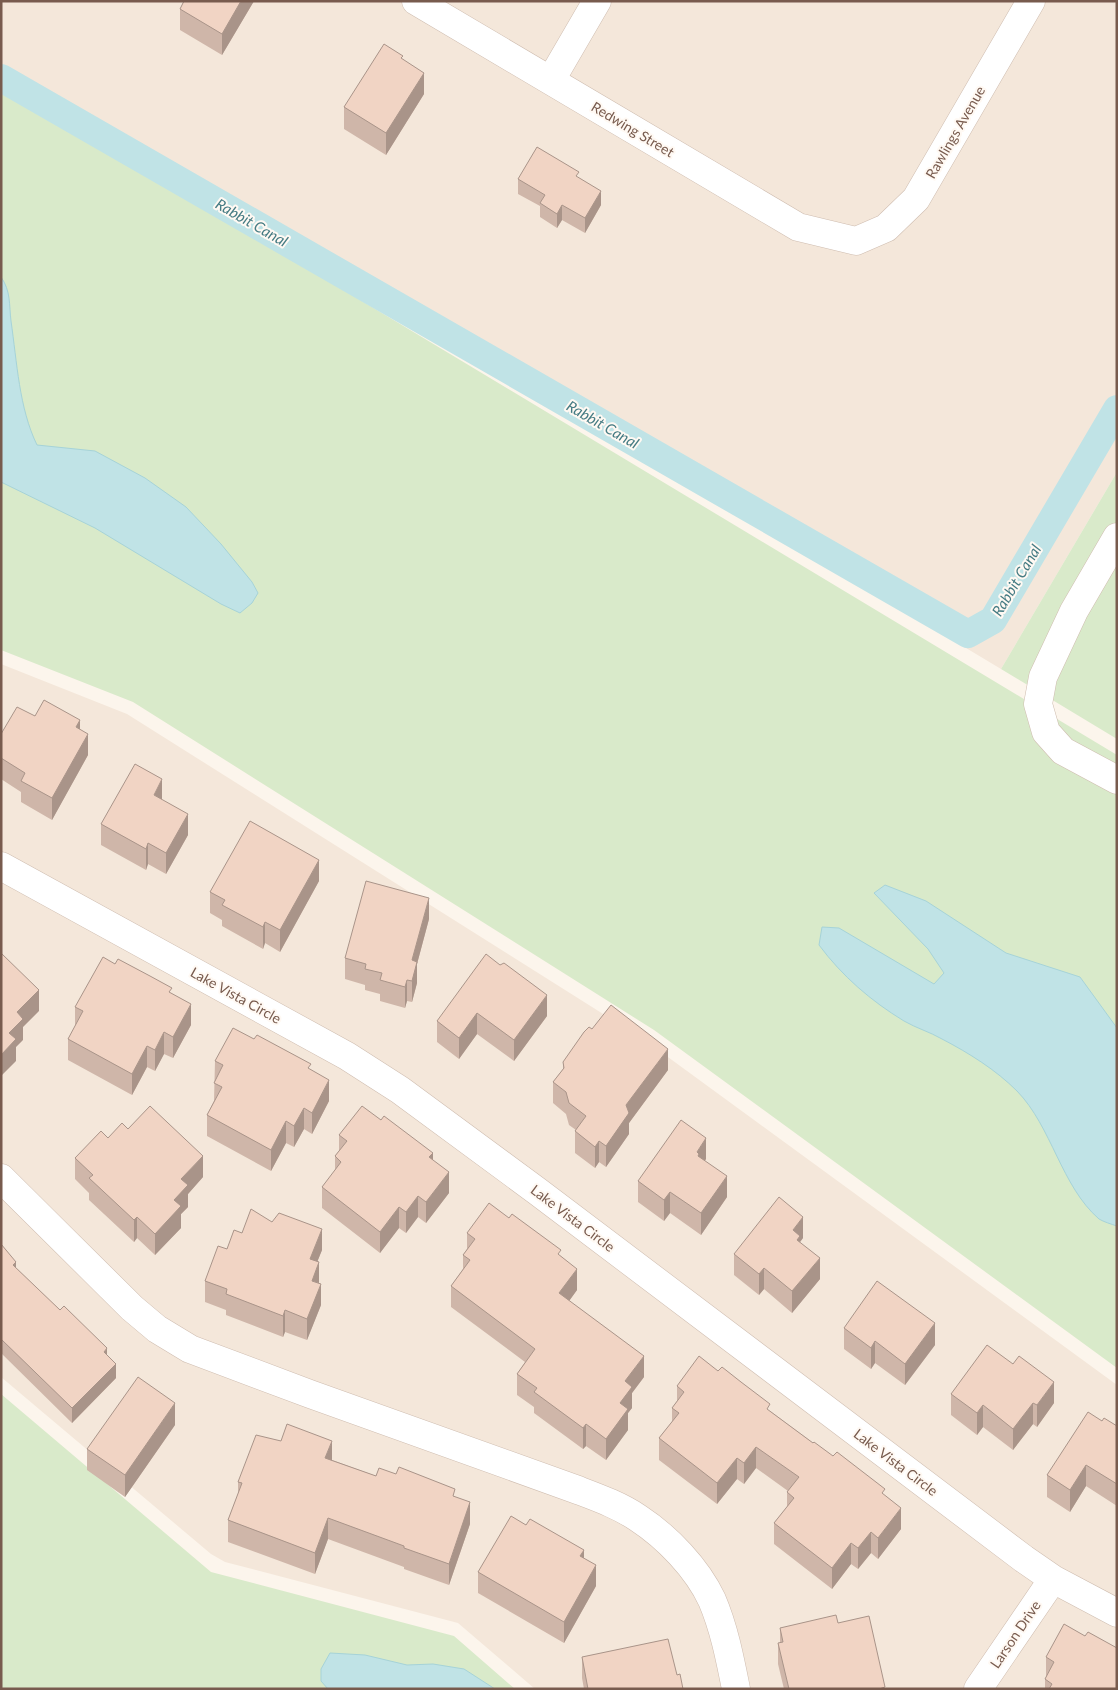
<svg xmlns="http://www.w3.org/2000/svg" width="1118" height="1690" font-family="Lato,sans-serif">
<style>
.residential{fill:#f4e7da}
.green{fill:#d9eaca}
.water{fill:#c0e3e6;stroke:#a6d3d8}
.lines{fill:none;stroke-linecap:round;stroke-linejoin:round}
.canal{stroke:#c0e3e6;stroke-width:28}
.minor-casing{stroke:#cfbdb0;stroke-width:29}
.minor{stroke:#fff;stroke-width:28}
.wall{fill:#cfb6a9}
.shaded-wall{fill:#a99489}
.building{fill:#f1d4c4;stroke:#a99489}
.labels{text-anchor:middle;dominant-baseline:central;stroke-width:4;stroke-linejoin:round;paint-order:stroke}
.street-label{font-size:14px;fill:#785b4e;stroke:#fff9f3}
.water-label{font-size:15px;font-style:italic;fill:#457b83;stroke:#fff9f3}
</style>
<rect width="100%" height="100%" fill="#fcf5ec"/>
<!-- residential -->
<path class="residential" d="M1 1H1117V472L1001 669 1 69Z
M1 664 127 714 646 1041 1117 1385V1689H535L458 1623 225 1562 211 1554 1 1377Z"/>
<!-- green -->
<path class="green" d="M1 84 1117 755V1368L654 1030 133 702 1 650Z
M1117 472V739L1001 669Z
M1 1394 211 1572 454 1636 515 1689H1Z"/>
<!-- water -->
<path class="water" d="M1 277C11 291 9 305 11 321 17 362 19 408 37 445L95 451 145 478 186 507 221 544 252 582 258 593 252 603 240 613 221 604 95 528 1 482Z
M885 885 926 901 1006 953 1080 977 1117 1028V1226C1111 1224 1104 1222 1099 1219 1061 1186 1052 1127 1017 1091 996 1070 969 1053 942 1039 930 1032 916 1028 904 1021 871 1001 842 976 819 945L822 927 839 928 934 984 944 973 928 949 874 893Z
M330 1653 365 1655 407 1665 433 1664 464 1669 495 1689H328L321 1681V1669Z"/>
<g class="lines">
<!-- canal -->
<path class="canal" d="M1 78 968 634 993 620 1117 409"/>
<defs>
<path id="minor" d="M416 1 798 227 856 241 886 228 916 199 1031 1
M551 80 597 1
M1117 537 1074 611 1043 677 1038 704 1046 732 1063 751 1117 780
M1 866 347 1056 400 1090 537 1191 1024 1559 1053 1579 1117 1613
M1 1178 132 1308 157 1329 190 1349 310 1394 575 1489C596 1497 619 1505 638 1518 667 1537 697 1568 712 1600 724 1628 730 1659 736 1689
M978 1689 1053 1579"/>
</defs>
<!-- minor casing -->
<use href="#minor" class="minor-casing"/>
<!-- minor -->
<use href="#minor" class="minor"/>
</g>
<!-- wall -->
<path class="wall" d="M254 1 222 55 180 30V9Z
M403 59 424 94 386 155 344 129V107Z
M579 178 601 205 585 233 562 220 557 228 540 217V206L518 194V179Z
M35 716 80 730 88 755 52 820 21 802V792L1 779V734Z
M162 800 188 835 166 874 148 864 146 870 101 845V824Z
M319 881 280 952 265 943 263 949 222 926V920L210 913V892Z
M429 919 417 964V983L412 1002 407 1001 405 1008 380 1001V994L365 990V985L345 979V958Z
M500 965 547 1016 514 1061 477 1034 459 1059 437 1042V1021Z
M172 994 191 1025 173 1058 164 1054 155 1071 147 1067 132 1095 68 1060V1039L75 1026V1007Z
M592 1029 668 1070 629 1123V1134L606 1167 599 1162 595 1168 575 1153V1131L576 1130 569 1125 566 1114 553 1103V1082L563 1069V1062Z
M215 1061 311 1070 329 1101 312 1134 304 1129 294 1147 286 1143 271 1171 207 1136V1115L214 1101Z
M128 1129 203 1177 188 1194V1207L181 1214V1228L155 1255 137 1238 134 1242 89 1200V1193L75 1179V1158L108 1138Z
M339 1135 433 1160 449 1193 426 1223 418 1217 406 1233 399 1228 380 1253 322 1208V1187L335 1171V1156L339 1151Z
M706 1159 705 1161 727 1197 701 1235 670 1213 664 1221 638 1202V1181Z
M272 1222 322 1250 317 1262 321 1305 307 1340 285 1332 283 1337 226 1315V1310L205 1302V1281L227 1249 242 1233Z
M467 1233 561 1256 577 1290 569 1301 644 1377 632 1393V1408L628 1413V1430L606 1460 586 1446 583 1449 534 1413V1407L517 1395V1374L525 1362 451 1307V1286L463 1269V1255L467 1249Z
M803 1238 800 1242 820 1279 792 1313 764 1289 759 1295 734 1275V1254Z
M1 1244 16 1268 107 1355 116 1378 72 1423 1 1353Z
M844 1328 935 1345 905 1385 875 1363 871 1369 844 1349Z
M677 1386 770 1411 813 1443 885 1496 901 1529 878 1559 871 1553 858 1569 851 1564 832 1589 774 1544V1523L787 1507V1492L788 1491 756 1468 744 1484 737 1479 717 1504 659 1460V1438L672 1422V1408L677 1401Z
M951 1394 1054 1403 1037 1427 1033 1424 1013 1450 983 1427 977 1435 951 1415Z
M1102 1421 1117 1426V1506L1086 1486 1070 1512 1047 1497V1475Z
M175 1425 125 1497 87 1470V1449Z
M332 1460 376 1476 455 1497 470 1524 449 1585 404 1569V1567L328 1539 315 1574 228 1542V1520L238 1494V1482Z
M526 1525 584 1558 596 1586 564 1643 478 1593V1572Z
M838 1623 885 1689H784L778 1664V1643H780V1628Z
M1085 1636 1117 1689H1045V1679L1046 1677V1657Z
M582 1657 677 1675 683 1689H584L582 1678Z"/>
<!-- shaded-wall -->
<path class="shaded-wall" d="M241 1H254L222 55V34Z
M424 73V94L386 155V133Z
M601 191V205L585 233V218Z
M562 205V220L557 228V214Z
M80 720V741L76 727Z
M88 734V755L52 820V798Z
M162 779V800L154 795Z
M188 814V835L166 874V853Z
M148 843V864L146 870V849Z
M319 860V881L280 952V930Z
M429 898V919L417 964V983L412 1002V960Z
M265 922V943L263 949V927Z
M407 980V1001L405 1008V987Z
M39 990V1011L23 1027V1040L16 1047V1061L1 1076V1055L17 1012Z
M547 995V1016L514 1061V1040Z
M191 1004V1025L173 1058V1037Z
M477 1013V1034L459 1059V1038Z
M164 1032V1054L155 1071V1050Z
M147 1046V1067L132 1095V1074Z
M668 1049V1070L629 1123V1134L606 1167V1146L626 1105Z
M329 1080V1101L312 1134V1113Z
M304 1108V1129L294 1147V1126Z
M286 1121V1143L271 1171V1150Z
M706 1138V1159L699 1169 697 1152Z
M599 1141V1162L595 1168V1147Z
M433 1153V1175L429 1157Z
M203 1156V1177L188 1194V1207L181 1214V1228L155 1255V1234L174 1200 181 1179Z
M449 1172V1193L426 1223V1202Z
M727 1176V1197L701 1235V1213Z
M670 1192V1213L664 1221V1200Z
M418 1196V1217L406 1233V1212Z
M399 1207V1228L380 1253V1232Z
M137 1217V1238L134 1242V1220Z
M803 1217V1238L800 1242V1257L793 1230Z
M322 1229V1250L310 1280V1259Z
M820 1258V1279L792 1313V1291Z
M16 1262V1276L13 1265Z
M319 1262V1283L312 1281Z
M764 1268V1289L759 1295V1274Z
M577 1269V1290L559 1315V1293Z
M321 1284V1305L307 1340V1319Z
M285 1310V1332L283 1337V1316Z
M935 1323V1345L905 1385V1364Z
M875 1341V1363L871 1369V1348Z
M107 1348V1363L104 1352Z
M644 1356V1377L632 1393V1408L628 1413V1430L606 1460V1439L620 1403 625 1381Z
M116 1364V1378L72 1423V1408Z
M1054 1382V1403L1037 1427V1405Z
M175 1403V1425L125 1497V1475Z
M1033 1403V1424L1013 1450V1429Z
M983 1405V1427L977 1435V1413Z
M586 1424V1446L583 1449V1428Z
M332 1441V1462L325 1458Z
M756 1447V1468L744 1484V1463Z
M737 1458V1479L717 1504V1483Z
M1086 1465V1486L1070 1512V1490Z
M470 1502V1524L449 1585V1564Z
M901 1508V1529L878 1559V1538Z
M328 1518V1539L315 1574V1553Z
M871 1532V1553L858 1569V1548Z
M851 1543V1564L832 1589V1568Z
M584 1550V1571L580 1556Z
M596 1565V1586L564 1643V1622Z"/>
<!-- building -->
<path class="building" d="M184 1H241L222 34 180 9Z
M384 44 403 56 401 58 424 73 386 133 344 107Z
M537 147 579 172 576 176 601 191 585 218 562 205 557 214 540 203 545 195 518 179Z
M44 700 80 720 76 727 88 734 52 798 21 781 25 773 1 758V734L17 707 35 716Z
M135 764 162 779 154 795 188 814 166 853 148 843 146 849 101 824Z
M250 821 319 860 280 930 265 922 263 927 222 905 225 900 210 892Z
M366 881 429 898 412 960 417 962 412 981 407 980 405 987 380 980 382 973 365 969 366 964 345 958Z
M1 953 39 990 17 1012 23 1019 9 1033 16 1039 1 1055Z
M486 954 500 965 504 963 547 995 514 1040 477 1013 459 1038 437 1021Z
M103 957 115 964 118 959 150 976 172 988 169 992 191 1004 173 1037 164 1032 155 1050 147 1046 132 1074 68 1039 83 1011 75 1007Z
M611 1005 668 1049 626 1105 629 1113 606 1146 599 1141 595 1147 575 1131 586 1116 569 1103 566 1092 553 1082 564 1068 563 1062 584 1032 589 1027 592 1029Z
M233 1028 254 1039 257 1035 311 1064 308 1068 329 1080 312 1113 304 1108 294 1126 286 1121 271 1150 207 1115 222 1087 214 1083 223 1065 215 1061Z
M150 1106 203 1156 181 1179 188 1185 174 1200 181 1206 155 1234 137 1217 134 1220 89 1178 93 1175 75 1158 101 1131 108 1138 122 1123 128 1129Z
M362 1106 381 1120 384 1116 433 1153 429 1157 449 1172 426 1202 418 1196 406 1212 399 1207 380 1232 322 1187 341 1162 335 1156 347 1141 339 1135Z
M681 1120 706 1138 697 1152 699 1154 698 1156 727 1176 701 1213 670 1192 664 1200 638 1181Z
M779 1197 803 1217 793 1230 800 1236 797 1240 820 1258 792 1291 764 1268 759 1274 734 1254Z
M489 1203 509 1218 512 1214 561 1250 558 1254 577 1269 559 1293 644 1356 625 1381 632 1387 620 1403 628 1409 606 1439 586 1424 583 1428 534 1392 537 1388 517 1374 535 1349 451 1286 470 1260 463 1255 475 1239 467 1233Z
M251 1209 272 1222 279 1213 322 1229 310 1259 319 1262 312 1281 321 1284 307 1319 285 1310 283 1316 226 1294 227 1289 205 1281 218 1246 227 1249 234 1230 242 1233Z
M1 1244 16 1262 13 1265 60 1310 64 1306 107 1348 104 1352 116 1364 72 1408 1 1339Z
M877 1281 935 1323 905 1364 875 1341 871 1348 844 1328Z
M987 1345 1013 1364 1019 1356 1054 1382 1037 1405 1033 1403 1013 1429 983 1405 977 1413 951 1394Z
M699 1356 718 1371 722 1367 741 1382 770 1404 767 1409 813 1443 814 1442 833 1456 837 1452 885 1489 882 1493 901 1508 878 1538 871 1532 858 1548 851 1543 832 1568 774 1523 794 1498 787 1492 799 1477 756 1447 744 1463 737 1458 717 1483 659 1438 679 1413 672 1408 684 1392 677 1386Z
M138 1377 175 1403 125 1475 87 1449Z
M1088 1412 1102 1421 1104 1418 1117 1426V1484L1086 1465 1070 1490 1047 1475Z
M287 1424 332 1441 325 1458 376 1476 379 1468 396 1474 399 1467 455 1489 453 1496 470 1502 449 1564 404 1548V1546L328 1518 315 1553 228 1520 242 1483 238 1482 256 1435 281 1441Z
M511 1516 526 1525 530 1519 584 1550 580 1556 596 1565 564 1622 478 1572Z
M836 1615 838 1623 869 1616 885 1687 879 1689H789L778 1643 783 1642 780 1628Z
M1064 1624 1085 1636 1088 1632 1117 1648V1689H1049L1052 1684 1045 1679 1054 1662 1046 1657Z
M668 1639 677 1675 680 1674 683 1689H588L582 1657Z"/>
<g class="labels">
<!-- street labels -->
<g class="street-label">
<text transform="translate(633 129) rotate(31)">Redwing Street</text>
<text transform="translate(955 132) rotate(-60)">Rawlings Avenue</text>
<text transform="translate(236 995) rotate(29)">Lake Vista Circle</text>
<text transform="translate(573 1218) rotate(37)">Lake Vista Circle</text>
<text transform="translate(896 1462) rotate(37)">Lake Vista Circle</text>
<text transform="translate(1015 1634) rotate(-56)">Larson Drive</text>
</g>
<!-- water labels -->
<g class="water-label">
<text transform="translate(252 222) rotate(30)">Rabbit Canal</text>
<text transform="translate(603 424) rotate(30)">Rabbit Canal</text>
<text transform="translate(1016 580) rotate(-59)">Rabbit Canal</text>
</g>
</g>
<!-- border -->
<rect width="1118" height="1690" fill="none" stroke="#785b4e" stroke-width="5"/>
</svg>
